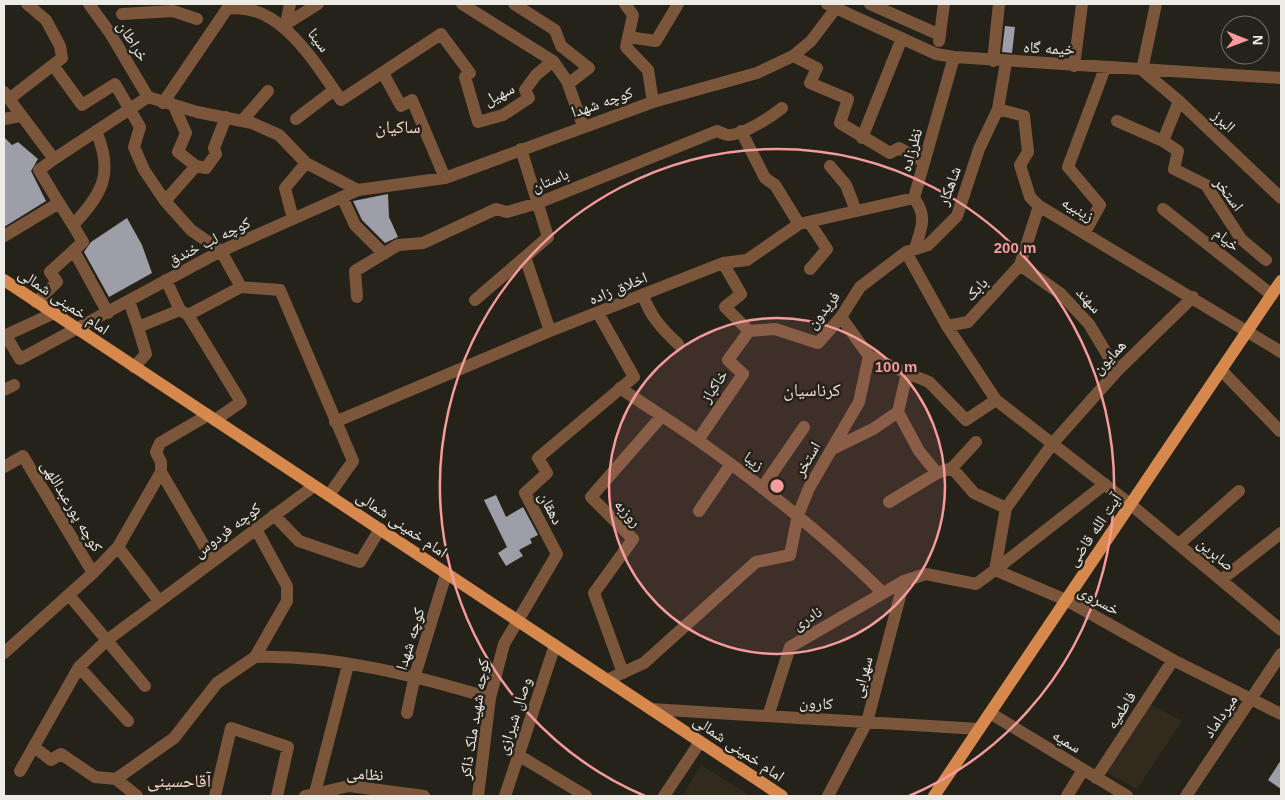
<svg xmlns="http://www.w3.org/2000/svg" width="1285" height="800" font-family="Arial,'Noto Naskh Arabic',sans-serif">
<style>
.built{fill:#312a1d}
.building{fill:#9d9ea8}
.lines{fill:none;stroke-linecap:round;stroke-linejoin:round}
.minor{stroke:#7c563b;stroke-width:12}
.major{stroke:#d6884d;stroke-width:12}
.ring{fill:none;stroke:#f59b9c;stroke-width:2.5}
.labels{text-anchor:middle;dominant-baseline:central;stroke-width:5;stroke-linejoin:round;paint-order:stroke}
.street-label{font-size:16px;fill:#edebe6;stroke:#25221a}
.neighbourhood-label{font-size:18px;fill:#fcd8d7;stroke:#25221a}
.centre{fill:#f59b9c;stroke:#25221a;stroke-width:2.5}
.ring-label{font-size:15px;text-anchor:middle;font-weight:bold;fill:#f59b9c;stroke:#25221a;stroke-width:5;stroke-linejoin:round;paint-order:stroke}
</style>
<rect width="100%" height="100%" fill="#25221a"/>
<!-- built -->
<path class="built" d="M1150 704 1182 721 1137 789 1106 772Z
M701 765 751 796H682Z"/>
<!-- building -->
<path class="building" d="M1005 26 1015 27 1012 53 1002 52Z
M4 137 12 145 18 142 38 159 31 171 46 201 4 227Z
M388 194 389 217 398 237 385 243 362 220 353 201Z
M127 218 142 245 152 273 109 297 84 252 91 242Z
M496 495 506 517 523 507 538 535 530 539 532 543 519 550 523 556 506 566 498 553 507 547 484 500Z
M1281 760V789L1268 780Z"/>
<g class="lines">
<!-- minor -->
<path class="minor" d="M27 4 46 20 60 46 62 58 53 65
M89 4 110 33 148 97
M462 4 553 61 567 81 583 126
M514 4 555 30 561 46 589 68 568 84
M625 4 633 15 626 47 648 70 653 102
M827 4 936 54 954 57 1281 78
M870 4 940 35
M1156 4 1142 70 1179 101 1281 198
M122 14 173 11 197 19
M286 24 318 4
M286 24 290 4
M628 37 656 41 678 4
M939 41 944 4
M793 56 817 68 810 83 848 99 840 123 890 153 899 148 924 162
M993 61 999 4
M1006 62 998 109 1024 116 1028 152 1020 165 1030 197 1039 206 1281 352
M1074 66 1082 4
M383 73 401 106 412 100 445 178
M4 92 54 159 39 170 59 203 4 236
M148 97 197 112 252 123 279 135 306 163 358 190
M9 99 53 65 82 105 115 84 140 127 134 147 144 170 165 201 191 230 221 251 241 287 280 290 353 461 329 495
M1179 101 1163 141 1178 151 1174 169 1206 185 1241 239 1266 260
M163 103 227 9C280 0 316 65 341 100L441 34 470 73 465 77 478 122 503 115 529 98 525 90 536 75 553 61
M4 119 21 116
M296 119 334 90
M242 121 268 91
M1117 121 1163 141
M741 131 765 178 775 185 799 224
M862 138 902 38
M521 149 548 237 525 257 550 331
M54 159 148 97
M196 166 206 168 216 154 214 148 226 117
M830 166 846 185 856 211
M342 197 355 225 384 254
M165 201 196 166 178 152 186 133 174 106
M59 203 73 225C103 193 114 173 96 131
M1163 209 1272 295
M293 219 285 188 306 163
M809 222 827 249 810 269
M1085 232 1100 205 1068 167 1105 68
M915 249C921 228 928 217 914 198L954 57
M74 251 108 313
M906 252 947 326 996 400 1130 504 1281 630
M1020 265 1061 294 1089 324 1117 371
M166 280 180 310
M643 295C650 316 662 329 678 344
M357 297 355 271 398 245 423 243 496 209 507 212 538 203 717 131C720 132 725 135 728 135 742 136 772 116 782 108
M475 300 525 257
M129 301 138 327
M36 302 57 282 50 272 83 242 73 225
M188 315 241 402 215 420
M947 326 968 322 1020 265 1039 206
M749 331 775 329 818 343 841 317 860 287 906 252 928 245 957 216 979 149 998 109
M4 336 54 313
M6 336 20 359 221 251 358 190 445 178 653 102 757 73 793 56 811 41 836 8
M134 367 146 354 138 327 180 310 188 315 241 287
M1221 370 1280 431
M907 373 929 382 966 420 996 400
M620 388C646 406 674 423 699 441 764 487 826 536 882 592
M4 390 14 385
M898 412 919 451 937 473
M335 422 550 331 723 263 747 260 799 224 914 198
M698 440 743 374 728 360 749 331 725 307 741 294 723 263
M832 449 873 429 898 412 907 373 869 356
M4 467 23 456 93 573
M952 468 974 493 1006 508
M161 472 213 561
M762 488 804 427
M889 502 937 473 952 468 976 442
M699 511 731 464
M274 515 299 541 360 562 380 529
M1179 544 1239 491
M118 547 159 601
M995 570 1006 508 1053 443 1117 371 1193 297
M995 570 1105 484
M1221 580 1281 533
M69 595 145 686
M4 653 93 573 118 547 161 472V462L156 452 160 443 208 415
M255 657C335 655 414 675 490 698
M79 667 128 721
M623 673 594 593 633 539 591 497 661 417
M607 680 644 663 756 562 790 555 798 515 809 488 859 402 869 356 841 317
M651 709 979 729
M407 713 415 675 446 574
M990 713 1127 796
M768 716 790 647 904 581
M34 747 51 760 61 754 95 777 116 779 174 738 217 683 255 657 287 601V586L256 529
M518 755 586 796
M20 771 79 667 106 641 314 486
M1096 778 1173 660
M116 779 137 796
M315 793 348 665
M215 796 231 728 288 747 277 796
M305 796 349 786 424 796
M478 796 490 698 504 644 557 554 525 493 547 473 538 458 634 377 598 313
M505 796 555 645
M664 796 700 742
M828 796 867 722 904 581 926 574 976 584 995 570 1066 600 1173 660 1281 714
M1067 796 1083 770
M1186 796 1281 654"/>
<!-- major -->
<path class="major" d="M4 280 782 796
M934 796 1281 281"/>
</g>
<!-- distance rings -->
<circle cx="777" cy="486" r="168" fill="#f59b9c" fill-opacity=".12"/>
<g class="ring">
<circle cx="777" cy="486" r="168"/>
<path d="M645 796A337 337 0 1 1 909 796"/>
</g>
<g class="labels">
<!-- street labels -->
<g class="street-label">
<text transform="translate(319 40) rotate(53)">سینا</text>
<text transform="translate(133 41) rotate(58)">خراطان</text>
<text transform="translate(1049 48) rotate(3)">خیمه گاه</text>
<text transform="translate(499 94) rotate(-26)">سهیل</text>
<text transform="translate(602 102) rotate(-19)">کوچه شهدا</text>
<text transform="translate(1224 121) rotate(44)">البرز</text>
<text transform="translate(911 150) rotate(-74)">نظرزاده</text>
<text transform="translate(550 180) rotate(-22)">باستان</text>
<text transform="translate(949 186) rotate(-70)">شاهکار</text>
<text transform="translate(1229 194) rotate(53)">استخر</text>
<text transform="translate(1078 209) rotate(30)">زینبیه</text>
<text transform="translate(1227 239) rotate(38)">خیام</text>
<text transform="translate(209 241) rotate(-26)">کوچه لب خندق</text>
<text transform="translate(618 288) rotate(-22)">اخلاق زاده</text>
<text transform="translate(976 289) rotate(-47)">بابک</text>
<text transform="translate(1089 300) rotate(48)">سهند</text>
<text transform="translate(64 301) rotate(34)">امام خمینی شمالی</text>
<text transform="translate(823 310) rotate(-51)">فریدون</text>
<text transform="translate(1109 357) rotate(-46)">همایون</text>
<text transform="translate(714 386) rotate(-56)">خاکباز</text>
<text transform="translate(807 459) rotate(-60)">استخر</text>
<text transform="translate(754 461) rotate(37)">زیبا</text>
<text transform="translate(72 506) rotate(59)">کوچه پورعبداللهی</text>
<text transform="translate(551 508) rotate(62)">دهقان</text>
<text transform="translate(628 513) rotate(48)">روزبه</text>
<text transform="translate(402 524) rotate(34)">امام خمینی شمالی</text>
<text transform="translate(227 530) rotate(-37)">کوچه فردوس</text>
<text transform="translate(1094 530) rotate(-56)">آیت الله قاضی</text>
<text transform="translate(1216 554) rotate(40)">صابرین</text>
<text transform="translate(1099 600) rotate(29)">خسروی</text>
<text transform="translate(807 618) rotate(-31)">نادری</text>
<text transform="translate(410 639) rotate(-73)">کوچه شهدا</text>
<text transform="translate(862 677) rotate(-75)">سهرابی</text>
<text transform="translate(816 703) rotate(3)">کارون</text>
<text transform="translate(1121 710) rotate(-57)">فاطمیه</text>
<text transform="translate(514 716) rotate(-72)">وصال شیرازی</text>
<text transform="translate(1220 716) rotate(-56)">میرداماد</text>
<text transform="translate(474 719) rotate(-81)">کوچه شهید ملک ذاکر</text>
<text transform="translate(1067 741) rotate(31)">سمیه</text>
<text transform="translate(739 748) rotate(34)">امام خمینی شمالی</text>
<text transform="translate(365 774) rotate(3)">نظامی</text>
</g>
<!-- neighbourhood labels -->
<g class="neighbourhood-label">
<text x="398" y="127">ساکیان</text>
<text x="812" y="390">کرناسیان</text>
<text x="179" y="781">آقاحسینی</text>
</g>
</g>
<circle cx="777" cy="486" r="8" class="centre"/>
<g class="ring-label">
<text x="1015" y="253">200 m</text>
<text x="896" y="372">100 m</text>
</g>
<!-- border -->
<rect width="1285" height="800" fill="none" stroke="#edebe6" stroke-width="10"/>
<!-- north arrow -->
<g transform="translate(1245 40) rotate(91)"><circle r="24" fill="#25221a" stroke="#75726c"/>
<path d="M0-4L9 19L0 12L-9 19Z" fill="#f59b9c"/>
<text y="-8" font-size="14" font-weight="bold" text-anchor="middle" fill="#edebe6">N</text>
</g>
</svg>
